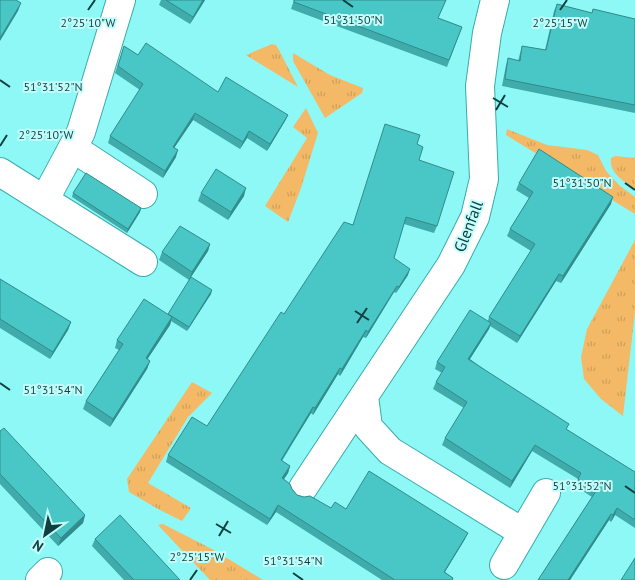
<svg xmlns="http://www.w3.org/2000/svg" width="635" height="580" font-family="'PT Sans',sans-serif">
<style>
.grass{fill:url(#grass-tufts)}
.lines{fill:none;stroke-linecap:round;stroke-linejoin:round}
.minor-casing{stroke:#3aabaa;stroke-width:30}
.minor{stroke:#fff;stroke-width:28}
.wall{fill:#3fabaa}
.shaded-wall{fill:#338b8b}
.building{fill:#49c7c6;stroke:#338b8b}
.ticks{fill:none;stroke:#103f3f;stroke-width:2}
.labels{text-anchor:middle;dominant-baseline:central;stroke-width:4;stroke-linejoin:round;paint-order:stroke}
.street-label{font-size:16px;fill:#103f3f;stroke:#c2fefc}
.ticks-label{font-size:12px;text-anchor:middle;fill:#103f3f;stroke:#c2fefc;stroke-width:4;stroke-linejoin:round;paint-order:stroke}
</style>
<defs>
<pattern id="grass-tufts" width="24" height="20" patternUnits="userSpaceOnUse" patternTransform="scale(1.25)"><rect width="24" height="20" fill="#f3b966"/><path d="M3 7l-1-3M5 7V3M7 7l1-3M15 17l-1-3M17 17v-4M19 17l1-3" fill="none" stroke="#cfa05a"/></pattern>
</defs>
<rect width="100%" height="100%" fill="#8ef8f7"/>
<!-- grass -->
<path class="grass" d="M272 44 276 45 279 50 298 87 246 55Z
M293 53 330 75 363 88 362 93 325 118 293 61Z
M306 108 318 133 301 188 288 222 265 206 307 138 293 127Z
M507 129 547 145 587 150 598 155 606 171 620 186 635 197V214L506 135Z
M615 156 635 158V189C623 181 609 173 611 158Z
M635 240V312L623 416 601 399 584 379 581 357 587 329Z
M192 382 212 393 188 417 148 483 191 508 182 521 158 509 129 492 127 479Z
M163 524 212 549 263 580H210L158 525Z"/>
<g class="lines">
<defs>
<path id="minor" d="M495 0 487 33 480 86 484 179 475 217 451 265 364 396 368 427 390 451 522 532
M73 148 143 194
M0 172 143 262
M45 199 81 132 121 0
M303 488 364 396
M504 565 546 493
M40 580 48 572"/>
</defs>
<!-- minor casing -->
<use href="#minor" class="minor-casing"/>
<!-- minor -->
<use href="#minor" class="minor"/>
</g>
<!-- wall -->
<path class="wall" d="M161 0H205L190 24 159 5Z
M294 0H446L438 18 462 27 447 67 291 9Z
M557 4 592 13 593 9 635 19V113L502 86 506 65 508 58 518 61 522 46 545 50 554 11Z
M124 46 138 55 218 92 288 115 285 121 267 151 247 138 240 149 193 120 174 148 176 157 163 178 108 143 110 136 140 90 115 73Z
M417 144 419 160 437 226 434 233 404 224 394 258 408 275 396 293 394 292 366 338 363 337 340 376 338 374 313 415 311 413 282 461 290 466 288 473 284 479 297 495 331 508 346 509 465 539 445 572 453 578V580H382L276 512 267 525 166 462 168 455 207 426 284 314 352 225Z
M519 183 611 204 561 283 556 281 517 343 490 326 489 329 470 359 567 430 635 472V528L615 515 611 522 609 520 570 580H538L592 497 575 486 578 479 532 451 510 488 442 445 445 438 464 408 433 389 436 382 442 373 435 369 437 362 488 321 489 317 531 251 507 236 510 229 529 198 516 190Z
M73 193 141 208 140 212 127 233 72 197Z
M201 193 244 196 228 220 198 201Z
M210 244 208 251 189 280 159 260 162 252Z
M191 277 211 294 187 331 171 321 170 325 147 359 150 361 147 369 110 427 83 409 86 401 119 350 115 348 117 340 168 315Z
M0 279 71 322 68 330 50 359 0 328Z
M0 431 85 515 83 523 58 546 0 484Z
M95 539 180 580H124L92 546Z"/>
<!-- shaded-wall -->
<path class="shaded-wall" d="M203 0H205L190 24 193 17Z
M21 3 18 11 0 41V38Z
M195 113 193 120 170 154 173 147Z
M288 115 285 121 267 151 270 144Z
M249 131 247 138 240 149 243 142Z
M178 150 176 157 163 178 165 171Z
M246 188 244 196 228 220 231 212Z
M613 197 611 204 561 283 563 276Z
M141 208 140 212 127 233 128 229Z
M210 244 208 251 189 280 192 272Z
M410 269 408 275 396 293 399 287Z
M559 274 556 281 517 343 520 336Z
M397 286 394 292 366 338 368 332Z
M212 290 211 294 187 331 189 327Z
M172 317 170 325 143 366 146 358Z
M71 322 68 330 50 359 53 352Z
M491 323 489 329 466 365 468 359Z
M366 330 363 337 340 376 342 369Z
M150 361 147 369 110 427 113 419Z
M340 368 338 374 313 415 315 408Z
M313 407 311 413 278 466 281 460Z
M535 445 532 451 510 488 512 481Z
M290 466 288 473 280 485 282 478Z
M278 505 276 512 267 525 270 519Z
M617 508 615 515 611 522 613 515Z
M611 514 609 520 570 580H568Z
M85 515 83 523 58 546 61 538Z
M468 533 465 539 441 578 444 572Z"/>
<!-- building -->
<path class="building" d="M0 0H16L21 3 0 38Z
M166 0H203L193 17Z
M294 0H446L438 18 462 27 449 60 294 2Z
M557 4 592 13 593 9 635 19V105L505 79 508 58 520 61 522 46 546 50Z
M146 43 218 92 226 77 288 115 270 144 249 131 243 142 195 113 173 147 178 150 165 171 110 136 143 84 118 66 124 46 138 55Z
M385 124 420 135 417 144 423 147 419 160 454 172 437 226 406 217 394 258 410 269 399 287 397 286 368 332 366 330 342 369 340 368 315 408 313 407 281 460 290 466 282 478 290 484 292 489 297 495 304 497 310 496 331 508 335 502 346 509 369 471 468 533 444 572 453 578 452 580H395L278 505 270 519 168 455 192 417 207 426 281 312 284 314 344 222 353 225Z
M539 149 613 197 563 276 559 274 520 336 489 317 535 244 510 229 533 192 519 183Z
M216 169 246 188 231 212 201 193Z
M86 173 141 208 128 229 73 193Z
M180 226 210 244 192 272 162 252Z
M191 277 212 290 189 327 168 314Z
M0 279 71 322 53 352 0 319Z
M144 299 172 317 146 358 150 361 113 419 86 401 123 344 117 340Z
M470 310 491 323 468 359 569 424 566 429 635 472V520L617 508 613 515 611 514 568 580H538L596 491 578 479 581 473 535 445 512 481 445 438 467 402 436 382 445 367 437 362Z
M4 428 85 515 61 538 0 474V431Z
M120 515 180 580H134L95 539Z
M635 558V580H621Z"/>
<!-- ticks -->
<path class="ticks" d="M343 0 353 7M88 10 95 0M560 10 567 0M0 80 10 87M493 98 508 107M496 110 505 95M0 146 7 135M625 183 635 190M355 311 369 320M357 323 367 308M0 383 10 390M625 486 635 493M216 524 231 533M219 536 228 521M293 573 303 580M190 580 197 570"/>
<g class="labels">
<!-- street labels -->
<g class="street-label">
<text transform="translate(468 226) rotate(-69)">Glenfall</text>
</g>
</g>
<g class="ticks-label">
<text x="353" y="24">51°31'50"N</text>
<text x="88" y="27">2°25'10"W</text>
<text x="560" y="27">2°25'15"W</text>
<text x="53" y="91">51°31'52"N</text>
<text x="46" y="139">2°25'10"W</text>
<text x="582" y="187">51°31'50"N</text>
<text x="53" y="394">51°31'54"N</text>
<text x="582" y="490">51°31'52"N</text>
<text x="197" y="561">2°25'15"W</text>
<text x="293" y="565">51°31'54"N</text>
</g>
<!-- north arrow -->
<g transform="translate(45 535) rotate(213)" stroke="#c2fefc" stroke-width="4" paint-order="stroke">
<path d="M0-4L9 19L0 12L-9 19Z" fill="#103f3f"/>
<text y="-8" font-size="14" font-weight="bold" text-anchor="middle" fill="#103f3f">N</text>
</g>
</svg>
